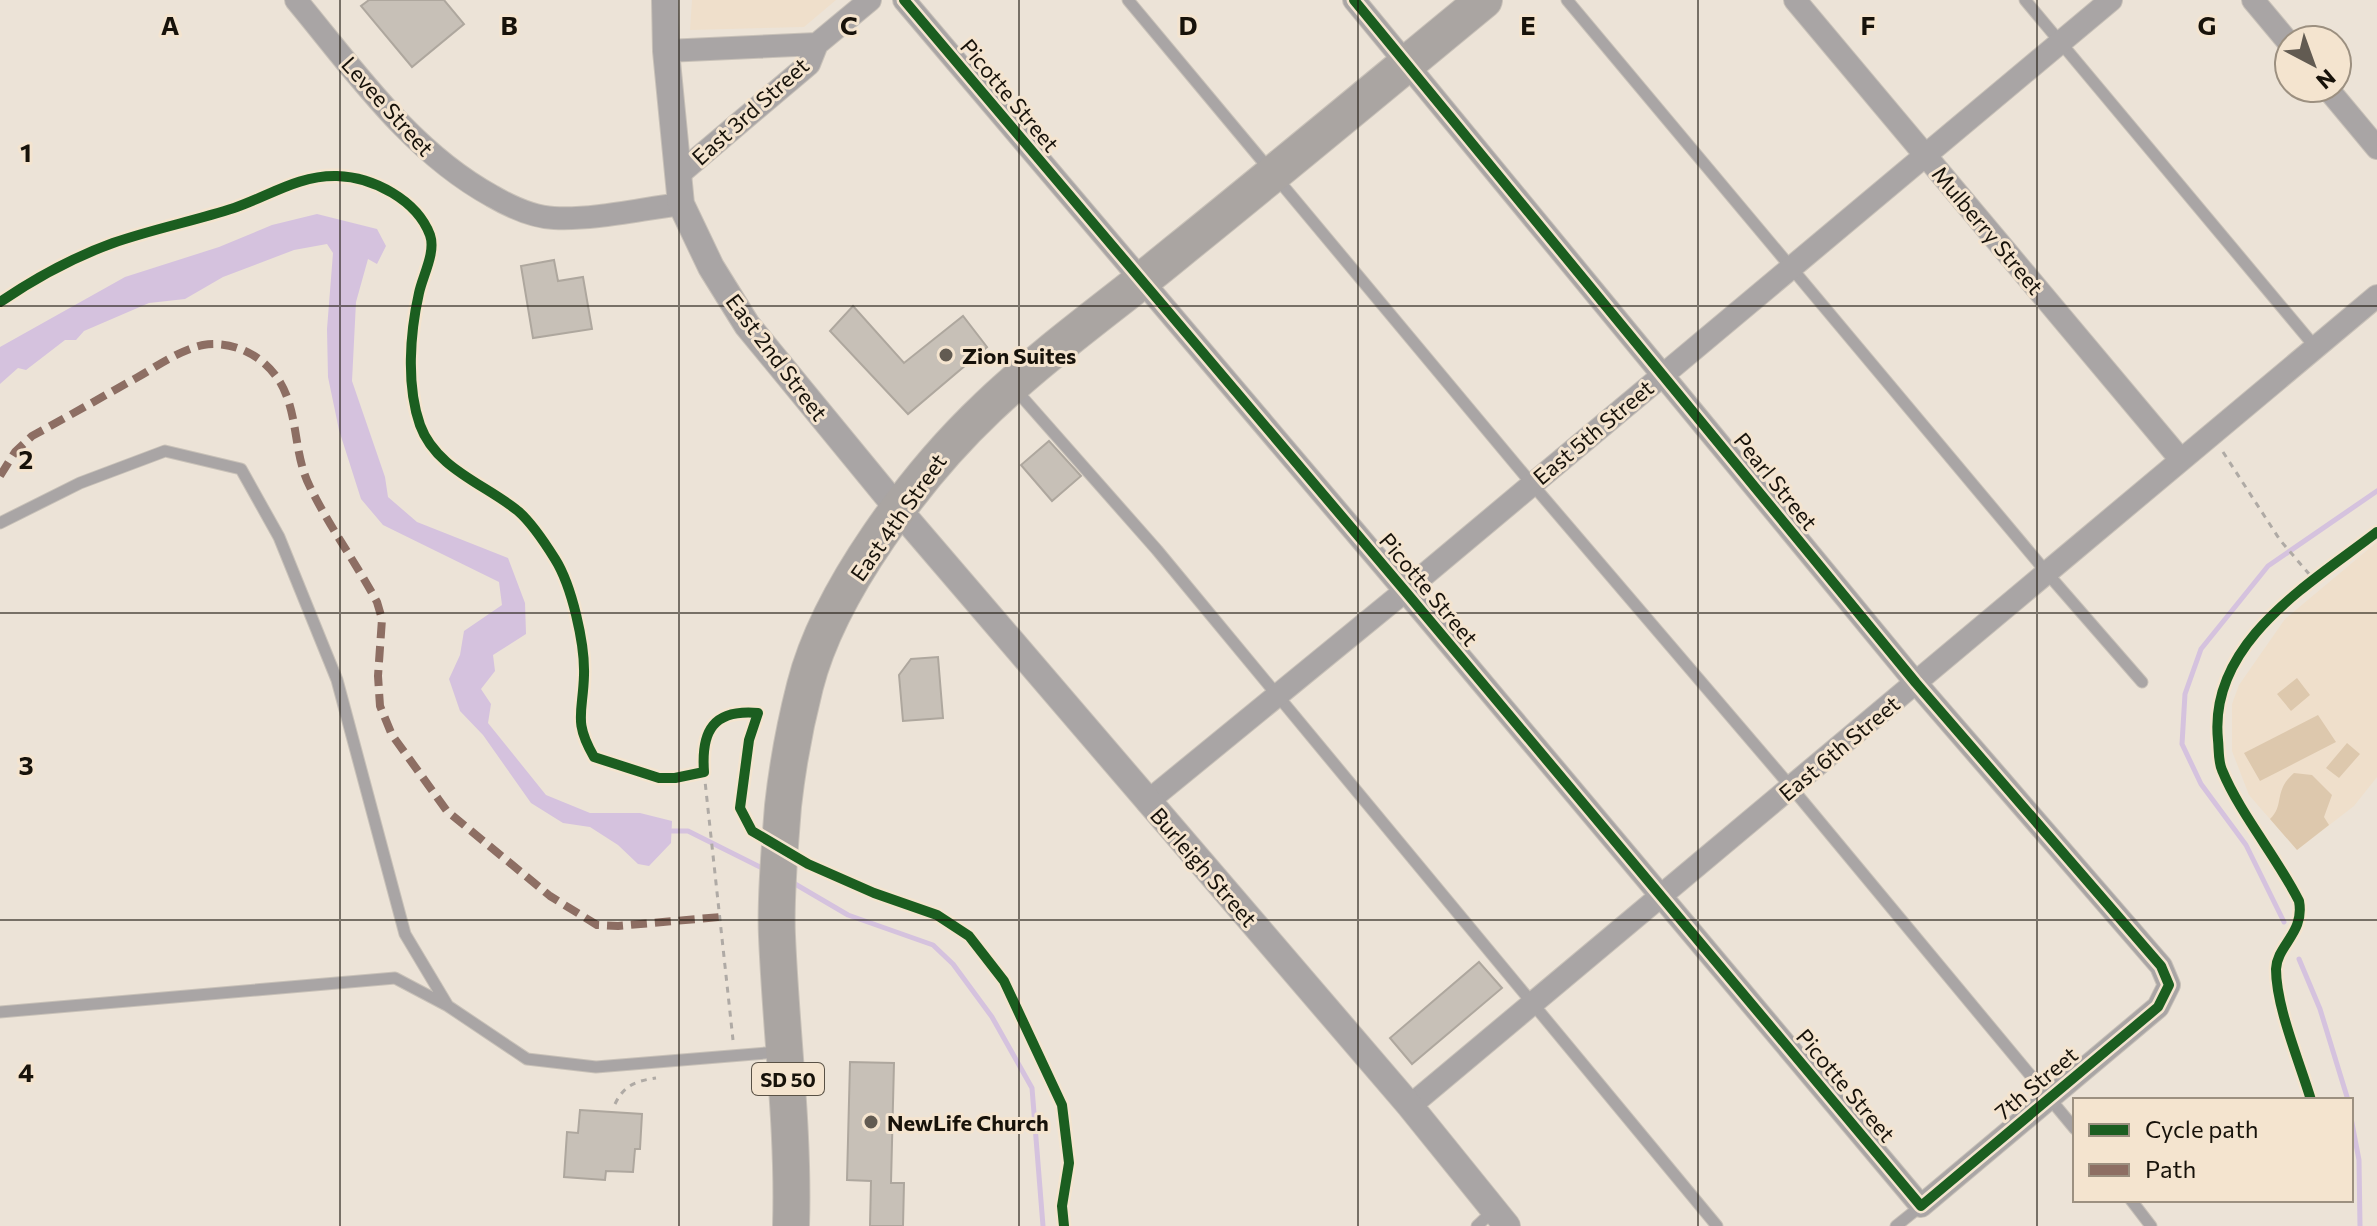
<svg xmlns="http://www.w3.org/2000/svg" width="2377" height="1226" font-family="Commissioner,sans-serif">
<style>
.built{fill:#efdfcb}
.green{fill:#ddc8ad}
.water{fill:#d5c2de}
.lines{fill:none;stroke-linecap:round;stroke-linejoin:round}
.stream{stroke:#d5c2de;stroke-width:5}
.building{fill:#c7c0b7;stroke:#aea79e;stroke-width:2}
.service-casing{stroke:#c8c1b8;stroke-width:13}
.minor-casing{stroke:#c8c1b8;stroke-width:24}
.tertiary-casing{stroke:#c8c1b8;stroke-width:28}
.trunk-casing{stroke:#c8c1b8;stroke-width:38}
.path{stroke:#afaaa5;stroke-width:3;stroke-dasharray:6 6;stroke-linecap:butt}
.service{stroke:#a9a5a5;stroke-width:11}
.minor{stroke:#a9a5a5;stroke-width:22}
.tertiary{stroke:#a9a5a5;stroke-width:26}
.trunk{stroke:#aaa5a2;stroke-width:36}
.quiet{stroke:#8d6e63;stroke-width:8;stroke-dasharray:16 8;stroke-linecap:butt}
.cycleway-casing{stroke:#f4e4cf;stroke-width:15}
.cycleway{stroke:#1b5e20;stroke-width:10}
.grid{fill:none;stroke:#17120a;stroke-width:2;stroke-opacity:0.55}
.poi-dot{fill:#625b52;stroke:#f4e4cf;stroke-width:3}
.labels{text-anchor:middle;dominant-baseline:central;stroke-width:6;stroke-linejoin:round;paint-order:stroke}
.shield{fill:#f4e4cf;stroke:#595145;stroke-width:2}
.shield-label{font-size:20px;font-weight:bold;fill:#17120a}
.street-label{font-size:22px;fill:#17120a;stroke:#f4e4cf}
.poi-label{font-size:22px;font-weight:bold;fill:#17120a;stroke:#f4e4cf;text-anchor:start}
.grid-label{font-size:26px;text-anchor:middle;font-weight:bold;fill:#17120a;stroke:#f4e4cf;stroke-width:6;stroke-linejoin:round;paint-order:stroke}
</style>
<rect width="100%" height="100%" fill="#ece3d7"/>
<!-- built -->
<path class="built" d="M692 0H836L804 27 690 30Z
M2377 542V777L2354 806 2297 850 2249 795 2232 751V704L2239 685 2285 619Z"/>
<!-- green -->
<path class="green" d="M2297 678 2310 695 2291 711 2277 694Z
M2318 715 2336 742 2260 781 2244 753Z
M2347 743 2360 754 2339 778 2326 768Z
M2294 773 2312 775 2332 795 2324 817 2329 825 2297 850 2270 819C2285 805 2273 791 2294 773Z"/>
<!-- water -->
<path class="water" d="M317 214 377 229 386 246 377 264 368 259 356 302 352 381 385 477 388 497 417 522 508 558 525 603 526 634 493 655 495 671 481 689 491 704 488 723 546 795 590 813H640L672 821 671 843 649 866 638 864 618 845 590 827 563 823 531 803 483 735 460 711 449 679 460 655 464 631 502 605 499 582 383 525 361 499 339 430 328 377 327 329 333 253 327 244 294 250 223 277 185 299 149 303 84 331 76 340H65L26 370 18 368 0 384V347L125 277 219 247 272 225Z"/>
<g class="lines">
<!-- stream -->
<path class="stream" d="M672 831H688L766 870
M790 881 848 915 933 945 953 964 992 1017 1032 1088 1043 1226
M2284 922 2246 845 2201 784 2182 744 2185 694 2201 649 2268 566 2377 491
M2299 959 2320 1009 2348 1100
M2351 1118 2359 1160 2360 1226"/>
</g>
<!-- building -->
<path class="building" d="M369 0H444L464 24 412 67 361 6Z
M554 260 558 281 583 277 592 329 533 338 521 266Z
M853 306 904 363 963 316 987 347 908 414 830 331Z
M1049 441 1081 476 1052 501 1021 465Z
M938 657 943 718 903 721 899 675 911 659Z
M1479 962 1502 988 1412 1064 1390 1038Z
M850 1062 894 1063 891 1183H904L903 1226H870L871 1181 847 1180Z
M580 1110 642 1114 640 1149H635L633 1172 606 1171 605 1180 564 1177 567 1132 578 1133Z"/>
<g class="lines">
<defs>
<path id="service" d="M1128 0 1532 484 1791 787 2075 1129
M1567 0 2047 573 2142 682
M2025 0 2316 348
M1015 389 1157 550 1717 1226
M0 523 80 483 165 451 241 469 279 537 337 680 405 934 448 1006
M0 1012 395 978 448 1006 527 1059 596 1067 778 1052
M2131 1200 2151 1226
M1477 1226 1494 1210
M1896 1226 1921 1206"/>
<path id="minor" d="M296 0C355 71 410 151 492 196 511 207 532 217 554 218 596 220 640 209 681 204
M904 0 1405 591 1921 1206 2158 1007 2169 985 2161 966 1916 683 1354 0
M1795 0 2181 460
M2253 0 2289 43
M666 51 817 44
M2327 88 2377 148
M678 175 809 64 817 44 870 0
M1147 802 1405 591 2111 0
M1410 1106 2377 296"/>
<path id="tertiary" d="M665 0 666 51 681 204 711 267 747 325 898 509 1410 1106 1507 1226"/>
<path id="trunk" d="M791 1226C794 1129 781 1033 777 936 775 897 780 846 783 806 787 770 796 721 805 686 829 591 917 474 988 407 1047 351 1114 304 1177 252 1280 169 1382 84 1484 0"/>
</defs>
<!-- service casing -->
<use href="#service" class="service-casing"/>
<!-- minor casing -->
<use href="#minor" class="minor-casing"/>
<!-- tertiary casing -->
<use href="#tertiary" class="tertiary-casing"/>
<!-- trunk casing -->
<use href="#trunk" class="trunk-casing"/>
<!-- path -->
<path class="path" d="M2223 452 2280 540 2315 581
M704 772 733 1040
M615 1104C624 1085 636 1081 656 1078"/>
<!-- service -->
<use href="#service" class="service"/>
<!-- minor -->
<use href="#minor" class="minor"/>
<!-- tertiary -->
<use href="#tertiary" class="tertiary"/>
<!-- trunk -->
<use href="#trunk" class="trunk"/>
<!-- quiet -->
<path class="quiet" d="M0 476 15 452 32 436C67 417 102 397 138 377 157 366 180 350 203 345 234 340 264 356 280 382 299 414 293 454 310 487 329 526 356 563 377 602L382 619 378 676 380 706 392 735 447 811 550 896 597 925 618 926 720 917"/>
<defs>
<path id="cycleway" d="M904 0 1405 591 1921 1206 2158 1007 2169 985 2161 966 1916 683 1354 0
M0 302C34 279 74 257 113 243 153 229 194 221 234 208 269 196 299 175 337 176 373 177 417 200 430 235 436 252 423 275 419 293 410 333 406 385 420 425 436 469 485 484 518 511 532 523 545 543 555 559 572 586 585 644 584 675 583 713 573 721 594 757L659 778H675L704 772C701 731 713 709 758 713L749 740 740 808 752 831 808 864 874 893 937 915 969 936 1004 981 1062 1105 1069 1163 1062 1206 1064 1226
M2311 1100C2300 1063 2276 1007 2276 969 2277 945 2305 933 2299 901 2277 857 2240 814 2222 770 2218 761 2219 749 2218 740 2208 642 2310 584 2377 532"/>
</defs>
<!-- cycleway casing -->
<use href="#cycleway" class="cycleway-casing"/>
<!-- cycleway -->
<use href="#cycleway" class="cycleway"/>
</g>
<!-- grid -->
<path class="grid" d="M340 0V1226M679 0V1226M1019 0V1226M1358 0V1226M1698 0V1226M2037 0V1226M0 306H2377M0 613H2377M0 920H2377"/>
<!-- markers -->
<g class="poi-dot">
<circle cx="946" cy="355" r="8"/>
<circle cx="871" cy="1122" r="8"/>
</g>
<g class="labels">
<!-- shield labels -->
<rect class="shield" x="752" y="1063" width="72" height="32" rx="6"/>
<g class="shield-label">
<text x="788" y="1079">SD 50</text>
</g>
<!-- street labels -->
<g class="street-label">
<text transform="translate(1010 95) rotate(50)">Picotte Street</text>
<text transform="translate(388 106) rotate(48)">Levee Street</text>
<text transform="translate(750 111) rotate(-42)">East 3rd Street</text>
<text transform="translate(1988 230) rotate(50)">Mulberry Street</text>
<text transform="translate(777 357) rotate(53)">East 2nd Street</text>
<text transform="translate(1593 432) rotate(-40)">East 5th Street</text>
<text transform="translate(1776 481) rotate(51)">Pearl Street</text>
<text transform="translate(898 517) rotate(-55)">East 4th Street</text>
<text transform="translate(1429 589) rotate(50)">Picotte Street</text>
<text transform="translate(1839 748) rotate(-40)">East 6th Street</text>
<text transform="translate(1204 867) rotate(49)">Burleigh Street</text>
<text transform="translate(2036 1083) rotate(-40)">7th Street</text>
<text transform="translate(1846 1085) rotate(50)">Picotte Street</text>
</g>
<!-- poi labels -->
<g class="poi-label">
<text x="962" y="355">Zion Suites</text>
<text x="887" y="1122">NewLife Church</text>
</g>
</g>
<g class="grid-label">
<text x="170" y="35">A</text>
<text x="509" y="35">B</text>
<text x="849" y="35">C</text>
<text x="1188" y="35">D</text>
<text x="1528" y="35">E</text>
<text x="1868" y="35">F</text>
<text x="2207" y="35">G</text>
<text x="26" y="162">1</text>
<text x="26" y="469">2</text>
<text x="26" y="775">3</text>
<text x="26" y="1082">4</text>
</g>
<!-- legend -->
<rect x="2073" y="1098" width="280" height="104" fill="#f4e4cf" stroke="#9c9080" stroke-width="2"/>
<rect x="2089" y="1124" width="40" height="12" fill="#1b5e20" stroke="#9c9080" stroke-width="2"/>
<text x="2145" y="1138" font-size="24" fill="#17120a">Cycle path</text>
<rect x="2089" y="1164" width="40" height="12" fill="#8d6e63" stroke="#9c9080" stroke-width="2"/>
<text x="2145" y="1178" font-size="24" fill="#17120a">Path</text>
<!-- north arrow -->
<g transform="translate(2313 64) rotate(139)"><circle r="38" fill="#f4e4cf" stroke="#9c9080" stroke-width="2"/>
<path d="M0-6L14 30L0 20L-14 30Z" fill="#625b52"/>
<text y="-12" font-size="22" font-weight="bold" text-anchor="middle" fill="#17120a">N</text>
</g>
</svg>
